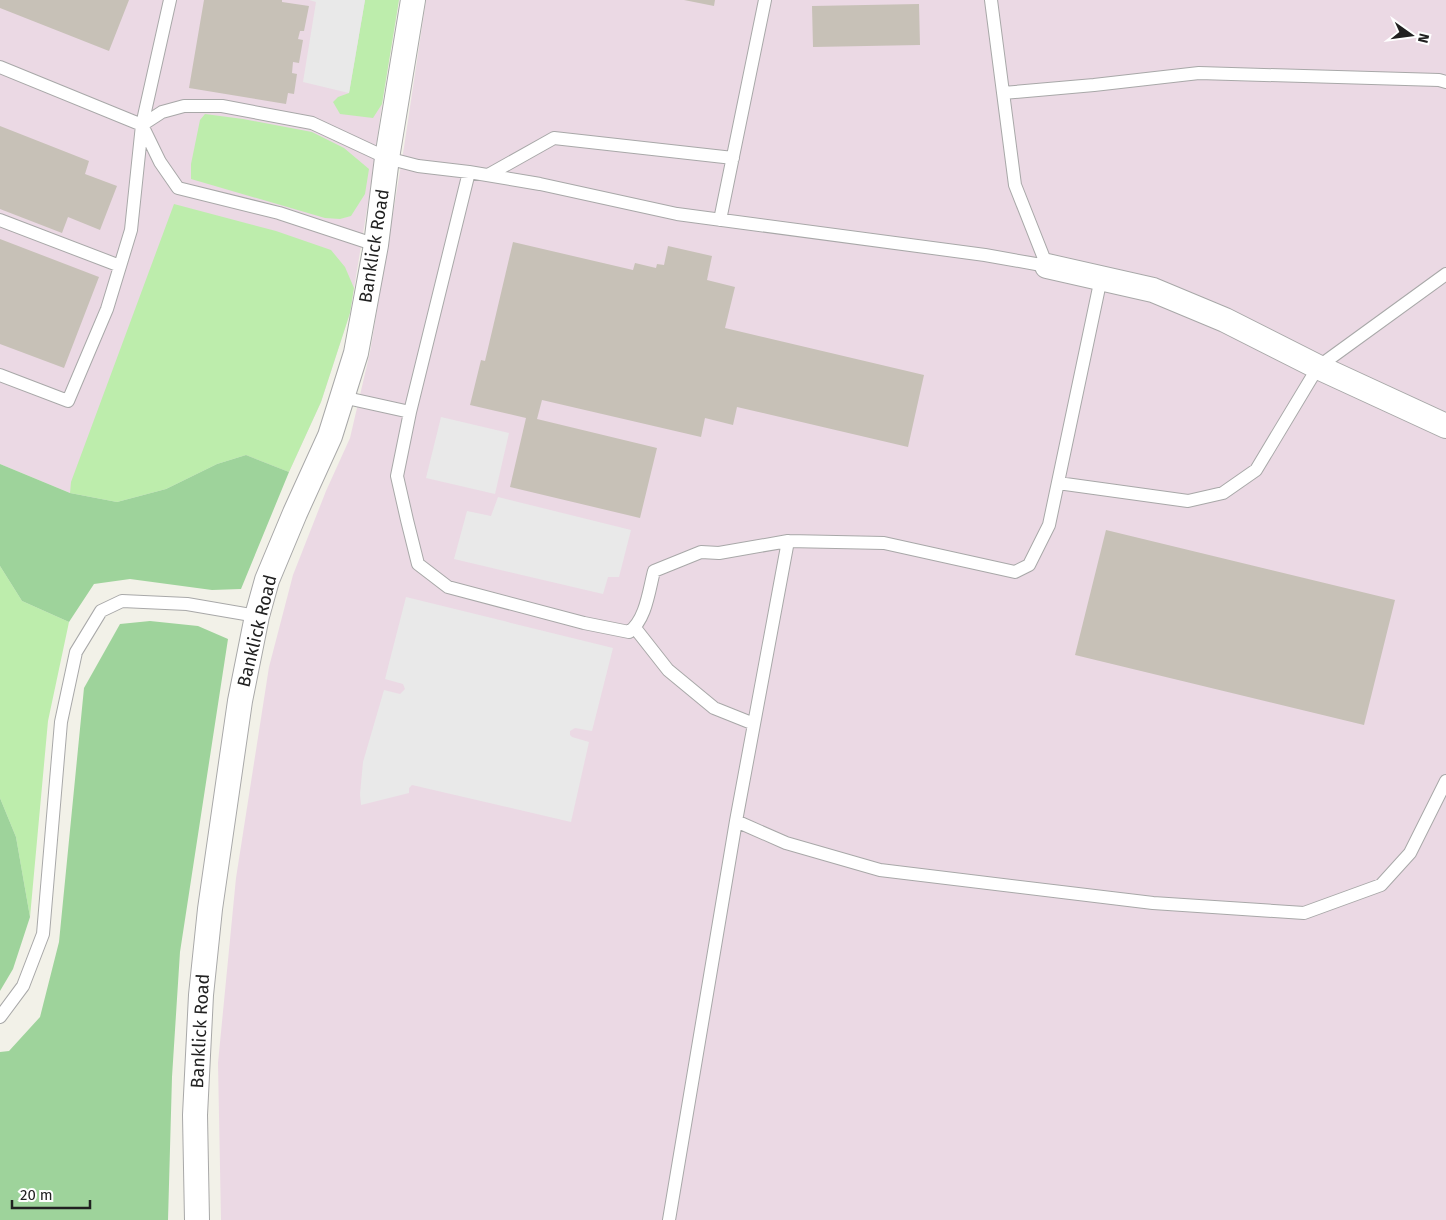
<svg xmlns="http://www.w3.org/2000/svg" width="1446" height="1220" font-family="'Fira Sans',sans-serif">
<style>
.industrial{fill:#ebd9e4}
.grass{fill:#bdedac}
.forest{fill:#9ed39b}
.parking{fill:#e9e9e9}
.building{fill:#c7c1b7}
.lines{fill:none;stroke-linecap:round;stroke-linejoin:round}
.lane-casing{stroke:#a8a8a8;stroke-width:14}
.street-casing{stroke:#a8a8a8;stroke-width:26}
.lane{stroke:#fff;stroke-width:12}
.street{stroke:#fff;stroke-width:24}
.labels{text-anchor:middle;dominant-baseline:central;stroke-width:4.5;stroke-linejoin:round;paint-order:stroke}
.street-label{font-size:18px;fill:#212121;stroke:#fff}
</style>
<rect width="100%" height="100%" fill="#f2f1e8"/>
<!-- industrial -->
<path class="industrial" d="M0 0H399L382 104 370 191 350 313 321 402 289 472 246 455 70 493 0 464Z
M426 0H1446V1220H221L218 1063 236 878 269 667 293 575 326 491 350 438 370 352 404 147Z"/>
<!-- grass -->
<path class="grass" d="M365 0H399L382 104 373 118 340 114 333 102 338 97 349 93Z
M205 114 243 119 312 132 344 148 369 169 365 194 351 216 340 219 325 218 191 179V164L200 120Z
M174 204 276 231 331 250 345 267 354 288 350 313 321 402 289 472 246 455 217 464 166 489 117 502 70 493 71 482Z
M0 566 22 601 69 622 48 721 30 917 16 837 0 798Z"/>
<!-- forest -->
<path class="forest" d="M246 455 289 472 241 589 212 590 130 579 94 584 69 622 22 601 0 566V464L70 493 117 502 166 489 217 464Z
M150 621 198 626 228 639 180 952 172 1077 168 1220H0V1052L9 1051 40 1017 59 942 84 688 120 624Z
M0 798 16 837 30 917 13 969 0 991Z"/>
<!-- parking -->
<path class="parking" d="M309 0H365L349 93 303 82 316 2Z
M441 417 509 433 495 494 426 478Z
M498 497 631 530 619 577H608L603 594 454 559 467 511 491 516Z
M406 597 613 648 592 731 575 728 570 731V735L572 737 589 742 571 822 412 785 409 788V793L361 805 360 794 363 762 384 690 400 694 405 689 403 684 385 679Z"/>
<!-- building -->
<path class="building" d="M0 0H129L109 51 0 8Z
M204 0H282V2L309 6 304 31H300L298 39 303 40 299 63 293 62 292 73 297 74 294 94 288 93 286 104 189 88Z
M684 0H715L714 6Z
M919 4 920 45 813 47 812 6Z
M0 126 89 161 85 174 117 186 100 230 68 217 62 233 0 209Z
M0 239 99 277 64 368 0 344Z
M513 242 633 270 635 263 656 268 657 264 664 265 668 246 712 256 707 280 735 287 725 328 924 375 908 447 737 407 733 425 705 418 701 437 542 400 537 419 657 448 640 518 510 487 526 418 470 405 481 360 485 361Z
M1106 530 1395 600 1364 725 1075 655Z"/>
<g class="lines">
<defs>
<path id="lane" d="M991 0 1015 185 1047 266
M0 67 142 125 160 162 178 188 279 213 376 245
M1003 93 1094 85 1199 73 1439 80 1446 82
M142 125 162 112 184 106H222L312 123 387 158 418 166 469 172 540 184 677 214 985 255 1047 266
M488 175 554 138 733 158
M0 220 120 266
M720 220 765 0
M0 375 68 401 107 309 131 230 142 125 170 0
M342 397 410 412 397 476 407 520 418 564 448 587 584 623 629 632C646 620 649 590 654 571L701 552 719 553 788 541 884 543 1015 572 1029 565 1049 525 1101 278
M410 412 469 172
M1058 483 1188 501 1223 493 1256 470 1318 367 1446 274
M635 628 668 670 714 708 754 724
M736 821 786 843 880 870 1153 903 1304 913 1381 885 1410 853 1446 781
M0 1017 23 986 43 934 61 722 76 652 101 611 122 601 187 604 257 616
M669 1220 736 821 788 541"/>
<path id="street" d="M1047 266 1153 290 1225 320 1318 367 1446 426
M197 1220 195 1115 201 995 210 909 240 701 257 616 267 580 295 513 330 436 356 353 376 245 387 158 413 0"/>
</defs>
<!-- lane casing -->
<use href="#lane" class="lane-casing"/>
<!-- street casing -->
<use href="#street" class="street-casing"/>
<!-- lane -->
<use href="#lane" class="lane"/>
<!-- street -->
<use href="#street" class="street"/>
</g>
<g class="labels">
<!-- street labels -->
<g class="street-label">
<text transform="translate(374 246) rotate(-81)">Banklick Road</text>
<text transform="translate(257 631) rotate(-76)">Banklick Road</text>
<text transform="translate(200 1031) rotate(-87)">Banklick Road</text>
</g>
</g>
<!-- north arrow -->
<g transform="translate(1411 35) rotate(104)" stroke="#ffffff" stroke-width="4" paint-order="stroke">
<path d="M0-4L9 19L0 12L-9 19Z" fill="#212121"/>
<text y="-8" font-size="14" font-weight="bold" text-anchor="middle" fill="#212121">N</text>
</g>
<!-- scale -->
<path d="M12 1200v8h78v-8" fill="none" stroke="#212121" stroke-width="2.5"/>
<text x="20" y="1200" font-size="15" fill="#212121" stroke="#ffffff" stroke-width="4" paint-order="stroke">20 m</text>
</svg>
